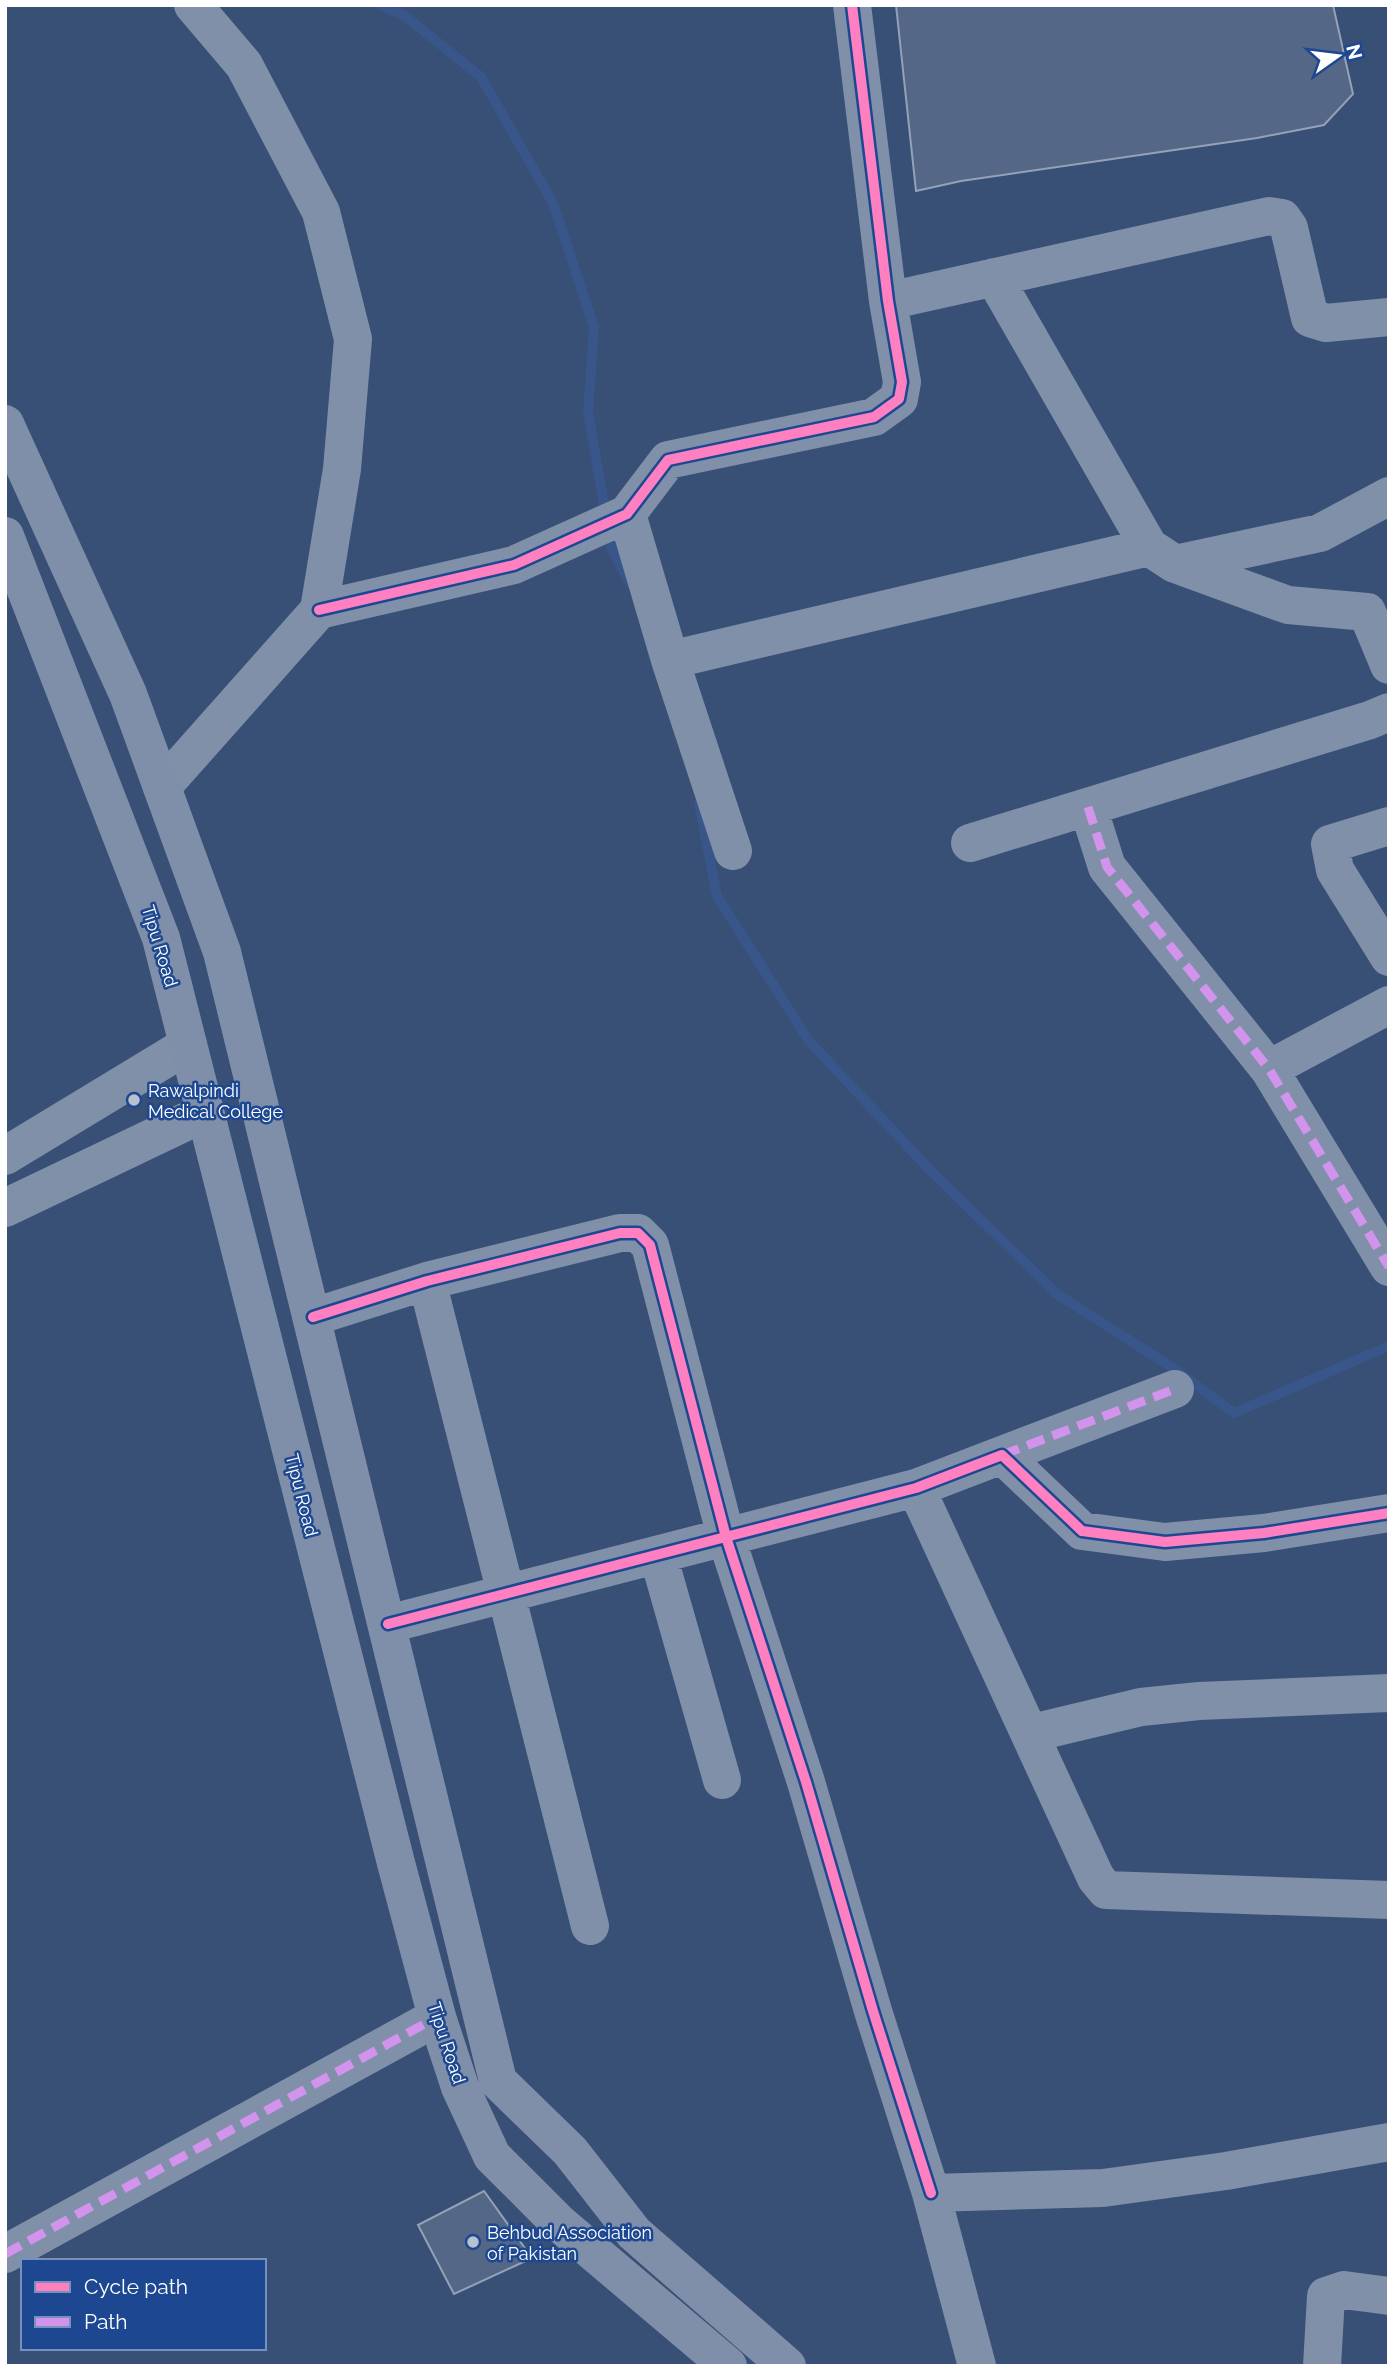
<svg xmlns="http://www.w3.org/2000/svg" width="1394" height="2371" font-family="Raleway,sans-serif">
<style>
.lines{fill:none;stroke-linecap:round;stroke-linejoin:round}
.stream{stroke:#39568a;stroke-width:10}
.building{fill:#546786;stroke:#94a2b7;stroke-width:2}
.minor{stroke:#8090a9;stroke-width:38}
.major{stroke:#7f8fa9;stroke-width:38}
.quiet{stroke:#d193ec;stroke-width:9;stroke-dasharray:18 9;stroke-linecap:butt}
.cycleway-casing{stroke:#1d4891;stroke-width:15}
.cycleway{stroke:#ff80c0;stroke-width:10}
.poi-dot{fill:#b9c1cf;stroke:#1d4891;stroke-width:2.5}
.labels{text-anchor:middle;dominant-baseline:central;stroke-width:5;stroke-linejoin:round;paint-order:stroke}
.street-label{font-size:18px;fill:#fff;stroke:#1d4891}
.poi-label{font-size:18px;fill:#fff;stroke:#1d4891;text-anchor:start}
</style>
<rect width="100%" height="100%" fill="#384f76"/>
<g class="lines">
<!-- stream -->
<path class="stream" d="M380 5 405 16 481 77 553 203 594 327 588 412 612 550 630 584
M699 804 717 896 809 1041 929 1169 1057 1294 1173 1368 1234 1413 1389 1346"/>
</g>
<!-- building -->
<path class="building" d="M896 5H1333L1353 94 1324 125 1257 138 961 181 916 191Z
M484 2191 532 2258 454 2294 418 2225Z"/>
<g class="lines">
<!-- minor -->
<path class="minor" d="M994 277 1149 547
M888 301 1269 216 1282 218 1289 228 1310 318 1326 323 1389 317
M627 514 670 660 733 851
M1175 564 1288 605 1367 612 1389 665
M319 610 514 565 627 514 668 460 874 417 899 399 902 382 888 301 852 5
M670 660 1149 547 1175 564 1320 533 1389 496
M162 787 319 610 342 469 353 339 321 212 244 65 193 5
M1088 807 1107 867 1269 1069 1389 1267
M1389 826 1330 844 1335 870 1389 957
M970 843 1370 720 1389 712
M1269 1069 1389 1005
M5 1156 188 1045
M5 1208 204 1113
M427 1281 590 1926
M313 1317 427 1281 620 1233H638L650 1245 726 1537 806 1782 873 2011 931 2193
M1002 1455 1175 1389
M916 1488 1096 1878 1106 1890 1389 1900
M658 1555 722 1780
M388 1624 916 1488 1002 1455 1082 1531 1165 1542 1264 1533 1389 1513
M1032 1733 1141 1707 1199 1701 1389 1693
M5 2254 437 2017
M977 2366 931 2193 1103 2188 1226 2171 1389 2142
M1322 2366 1326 2296 1344 2290 1389 2296"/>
<!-- major -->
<path class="major" d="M5 424 128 694 222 952 498 2081 570 2151 634 2233 787 2366
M5 536 161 938 396 1863 437 2017 460 2087 492 2156 559 2223 728 2366"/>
<!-- quiet -->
<path class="quiet" d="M1088 807 1107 867 1269 1069 1389 1267
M1002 1455 1175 1389
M5 2254 437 2017"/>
<defs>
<path id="cycleway" d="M319 610 514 565 627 514 668 460 874 417 899 399 902 382 888 301 852 5
M313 1317 427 1281 620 1233H638L650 1245 726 1537 806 1782 873 2011 931 2193
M388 1624 916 1488 1002 1455 1082 1531 1165 1542 1264 1533 1389 1513"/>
</defs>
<!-- cycleway casing -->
<use href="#cycleway" class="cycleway-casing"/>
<!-- cycleway -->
<use href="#cycleway" class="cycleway"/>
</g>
<!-- markers -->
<g class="poi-dot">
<circle cx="134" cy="1100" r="7"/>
<circle cx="473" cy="2242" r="7"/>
</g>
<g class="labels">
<!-- street labels -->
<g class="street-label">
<text transform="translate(160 946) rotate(73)">Tipu Road</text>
<text transform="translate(302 1495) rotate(76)">Tipu Road</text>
<text transform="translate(447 2043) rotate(72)">Tipu Road</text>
</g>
<!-- poi labels -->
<g class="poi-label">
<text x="148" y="1090">Rawalpindi<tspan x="148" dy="21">Medical College</tspan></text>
<text x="487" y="2232">Behbud Association<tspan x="487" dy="21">of Pakistan</tspan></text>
</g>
</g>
<!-- border -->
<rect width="1394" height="2371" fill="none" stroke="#ffffff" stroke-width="14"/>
<!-- legend -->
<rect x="21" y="2259" width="245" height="91" fill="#1d4891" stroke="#7791bd" stroke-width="2"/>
<rect x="35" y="2282" width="35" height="10" fill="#ff80c0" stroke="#7791bd" stroke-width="2"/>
<text x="84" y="2294" font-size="21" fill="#ffffff">Cycle path</text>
<rect x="35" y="2317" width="35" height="10" fill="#d193ec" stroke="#7791bd" stroke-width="2"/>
<text x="84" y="2329" font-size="21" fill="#ffffff">Path</text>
<!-- north arrow -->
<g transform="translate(1338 56) rotate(76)" stroke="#1d4891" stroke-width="5" paint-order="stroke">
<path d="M0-5L12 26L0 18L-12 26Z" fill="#ffffff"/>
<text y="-10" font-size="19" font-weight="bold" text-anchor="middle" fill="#ffffff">N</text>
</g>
</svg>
